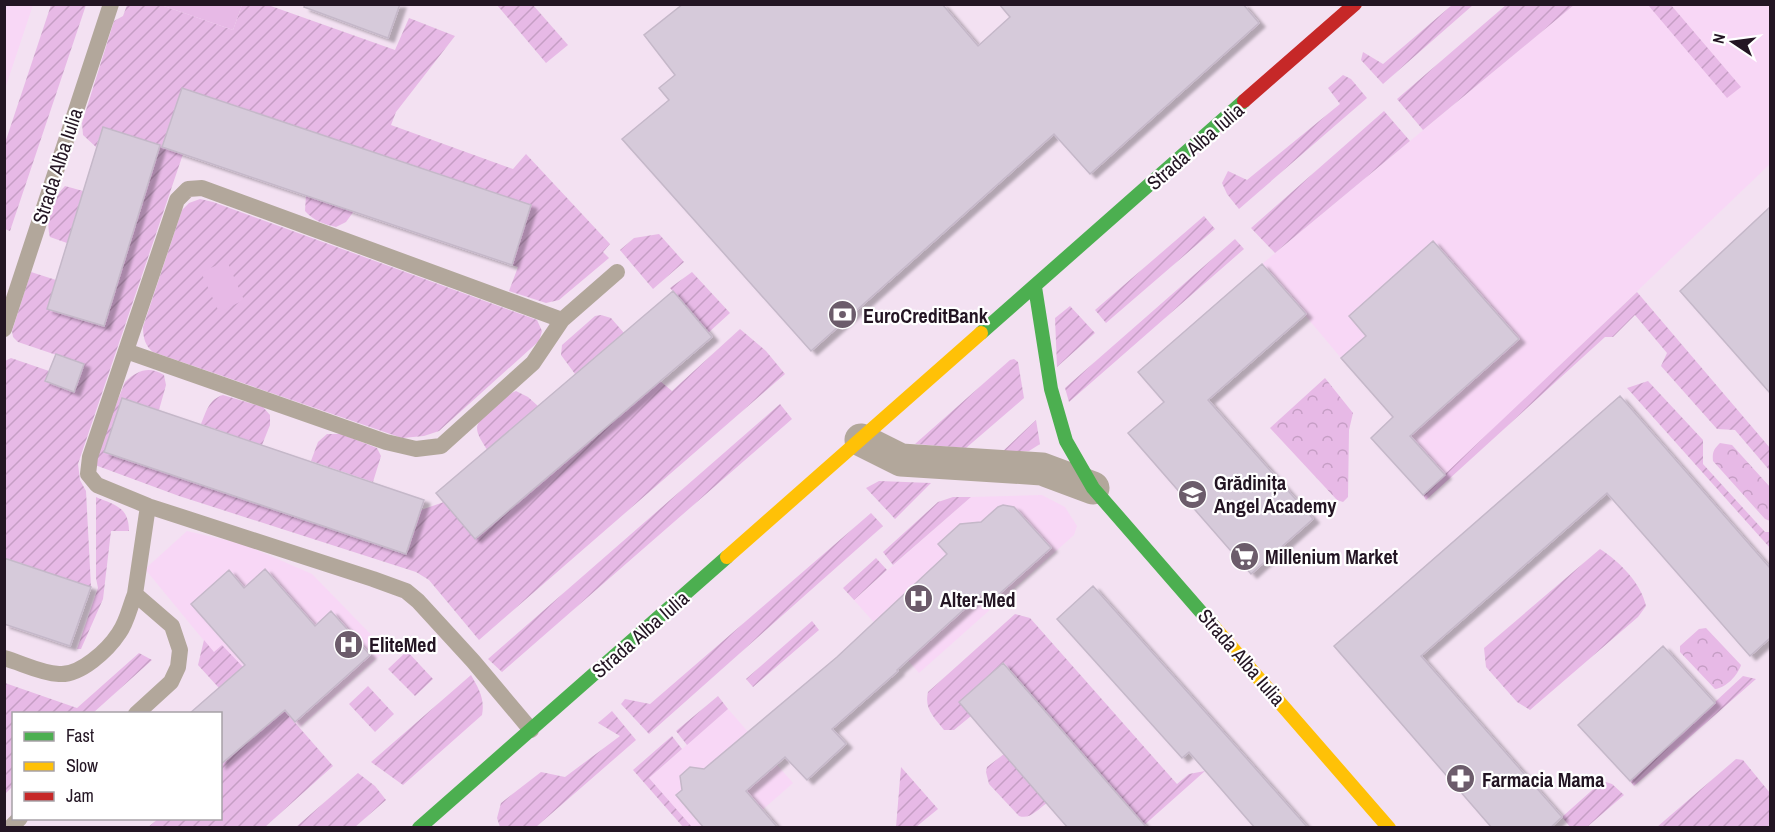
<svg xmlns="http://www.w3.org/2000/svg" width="1775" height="832" font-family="'Archivo Narrow',sans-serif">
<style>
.built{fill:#f8d7f6}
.park{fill:url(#park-crowns)}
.garden{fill:url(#garden-furrows)}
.pitch{fill:#e7b9e6}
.building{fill:#d6cada;stroke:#c5b8c9;stroke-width:1.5;filter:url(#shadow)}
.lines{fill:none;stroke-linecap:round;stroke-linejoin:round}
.lane{stroke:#b2a79b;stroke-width:16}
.street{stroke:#b2a79b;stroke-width:33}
.fast{stroke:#4caf50;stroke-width:14}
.slow{stroke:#ffc107;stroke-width:14}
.jam{stroke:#c62828;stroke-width:14}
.labels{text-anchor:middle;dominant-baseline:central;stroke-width:4.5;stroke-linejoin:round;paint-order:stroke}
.street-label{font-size:20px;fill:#231523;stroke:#fff}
.poi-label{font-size:20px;font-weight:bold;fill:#231523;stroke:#fff;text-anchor:start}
</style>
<defs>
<pattern id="park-crowns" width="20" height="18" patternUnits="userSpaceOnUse" patternTransform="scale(1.5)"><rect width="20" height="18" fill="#e7b9e6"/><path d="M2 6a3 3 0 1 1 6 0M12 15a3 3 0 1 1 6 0" fill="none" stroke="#c69ec5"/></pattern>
<pattern id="garden-furrows" width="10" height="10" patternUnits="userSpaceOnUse" patternTransform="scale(1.5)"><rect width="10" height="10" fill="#e7b9e6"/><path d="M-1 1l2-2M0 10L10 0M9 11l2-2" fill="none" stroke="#c69ec5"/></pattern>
<filter id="shadow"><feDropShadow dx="6" dy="4" stdDeviation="1.5" flood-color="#0004"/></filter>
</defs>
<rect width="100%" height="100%" fill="#f3e1f2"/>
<!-- built -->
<path class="built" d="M5 5H33L5 89Z
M1574 5H1770V164L1445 475 1341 358 1262 264Z
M1042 495 1065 507 1077 526 1074 535 919 673 854 600 971 497Z
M187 531 243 544 312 574 386 650 300 727 284 710 282 713 222 645 214 653 145 569Z
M728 709 793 783 743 827 692 828 649 778Z"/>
<!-- park -->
<path class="park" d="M1325 378 1353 413 1349 430 1348 497 1343 502 1337 500 1270 428Z
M1720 443 1732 445 1770 487V521L1765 519 1713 461C1712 452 1714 449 1720 443Z
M1706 628 1741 665C1738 675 1726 688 1715 689L1680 652V646L1699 629Z"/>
<!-- garden -->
<path class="garden" d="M51 5H86L10 231 5 229V143Z
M127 5H161L233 30 242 5H268L395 50 409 18 455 36 396 112 391 125 513 169 526 154 610 244 603 252 609 258 559 300 546 303 509 291 518 267 512 265 531 205 182 88 162 146 183 154 78 464 80 480 86 491 91 587 5 558V361L11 358 49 371 46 381 83 364 18 342 13 337 12 331 31 272 56 280 47 309 104 326 159 146 103 127 96 147 83 135 82 123 114 21 123 16Z
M497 5H533L568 45 546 63Z
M1452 5H1473L1383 84 1361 60 1363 52 1383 64Z
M1506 5H1574L1423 130 1397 99Z
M1648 5H1671L1741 87 1727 98Z
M1343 75 1351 79 1367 98 1239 209 1227 194 1222 183 1228 171 1247 180 1340 104 1328 88Z
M1384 111 1410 141 1275 253 1251 228Z
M65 186 83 191 67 243 50 237C45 219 52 199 65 186Z
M306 195 354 211 346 222 336 227C324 224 314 221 305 211Z
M200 199 213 202 537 320 542 331 539 341 439 431 424 436 402 438 153 352C145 346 143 337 143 327L182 210 189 203Z
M1204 216 1215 229 1106 323 1095 310Z
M659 234 684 262 653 289 620 250 634 238Z
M1235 239 1244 249 1069 402 1065 388Z
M692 272 730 313 708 333 670 288Z
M1637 292 1770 448V471L1735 430 1717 429 1661 366 1667 353 1635 315 1613 337H1605L1426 500 1423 495Z
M1070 306 1095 333 1057 367 1055 318Z
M601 315 611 318 624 333 575 374 561 355 562 345 595 316Z
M740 329 766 351 785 374 479 640 429 580 416 572 179 496 95 465 103 437 125 382C138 370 149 366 164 375L166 385 159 410 122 398 104 452 406 554 421 510 444 502 475 538 660 381 672 391Z
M1014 359 1018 362 1024 398 966 448 915 444 1010 360Z
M1648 381 1703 440V464L1765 532H1770V548L1627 388Z
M516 391 528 397 538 406 487 450C483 443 477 435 477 428 477 418 507 394 516 391Z
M223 395 263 407 270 415V425L262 445 201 424C206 412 209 399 223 395Z
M780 404 792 419 502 672 488 659Z
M1036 420 1040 444 1029 451H1003Z
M327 434H341L377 448 381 456 373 482 311 461 318 442Z
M879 481 931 483 895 519 866 488Z
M96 497C115 505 129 507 129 531H111L103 599 81 649H77L98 588 96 578Z
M953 497H971L893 565 883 552 938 502Z
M871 513 883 526 649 734 621 704 625 699 650 704Z
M1600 549C1620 562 1641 583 1646 606L1638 617 1530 710 1517 702 1486 667 1484 648Z
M876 558 887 570 854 600 843 588Z
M1015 614 1030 618 1177 784 1189 774 1205 771 1142 827 1140 819 1004 663 959 702 971 716 954 730H944C934 717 924 709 928 692Z
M812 621 819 630 753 687 746 679Z
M204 640 214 652 222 645 243 667 219 688 198 665Z
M407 651 433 679 415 696 388 669Z
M139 653 152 660 93 713 14 714 13 786 5 794V683L77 708Z
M471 675C479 689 485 699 482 715L403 785 371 762Z
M1743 676 1756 679 1634 786 1630 781Z
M368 686 394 714 375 732 349 704Z
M718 696 728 709 687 745 676 731Z
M284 710 333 766 265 827 147 828 158 819 220 818 221 765Z
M612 711 636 740 536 827H500L497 818 501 803 541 772 565 777 620 736 598 723Z
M672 736 682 749 649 778 692 827H683L633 770Z
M1004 754 1047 803C1038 809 1030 820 1019 816L989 784 986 772 987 767Z
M1736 759 1743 760 1770 793V821L1768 827H1657Z
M901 767 938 809 916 827H896Z
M358 773 375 786 386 800 355 827H296Z
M1606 782 1612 784 1624 795 1587 827H1570L1562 817 1599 784Z"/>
<!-- pitch -->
<path class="pitch" d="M161 5H242L233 30Z
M227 261 244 300 219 312 201 272Z"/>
<!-- building -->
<path class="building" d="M305 4H400L388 38 304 7Z
M683 4H942L978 46 1010 17 999 4H1243L1259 23 1090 174 1054 134 811 351 622 139 669 100 659 88 675 75 644 35Z
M182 88 531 205 512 265 162 147Z
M103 127 160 145 104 326 47 309Z
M1770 207V393L1680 291Z
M1433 241 1519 339 1410 436 1445 475 1423 495 1371 438 1393 417 1341 358 1366 336 1349 316Z
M1262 264 1306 314 1208 400 1313 519 1251 574 1128 433 1164 402 1138 372Z
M673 291 712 337 475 539 436 493Z
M56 354 84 364 74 392 45 381Z
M1620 396 1770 568V638L1750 656 1607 493 1421 656 1562 817 1550 828H1492L1334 646Z
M122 398 424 500 406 554 104 452Z
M1003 505 1014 507 1051 548 990 602 982 593 897 670 898 671 832 729 846 744 807 780 785 757 746 791 778 828H704L676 795 682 790 680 776 690 767 704 769 837 657 947 554 938 544 960 524 981 522 998 507Z
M4 558 91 587 70 646 4 624Z
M265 569 315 626 331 611 370 655 295 722 285 710 220 765V714H189L245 665 191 604 229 570 244 588Z
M1093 586 1232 742 1308 828H1255L1189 752 1182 758 1057 619Z
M1663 646 1715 703 1630 781 1578 725Z
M1003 663 1147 828H1068L989 737 959 702Z"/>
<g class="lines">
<!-- lane -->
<path class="lane" d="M4 329 111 4
M126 351 386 442 416 449 441 446 533 363 562 320 617 272
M4 658C22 663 40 673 59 674 80 676 108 650 119 633 127 622 130 606 135 594
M136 714 171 682 178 667 180 650 172 626 135 594 148 506
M531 730 473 661 418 601 406 591 373 579 148 506 97 485 88 474 90 457 177 200 188 189 202 188 562 320
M10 828 20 818"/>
<!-- street -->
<path class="street" d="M861 440 901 460 1042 469 1093 488"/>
<!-- fast -->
<path class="fast" d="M1035 287 1051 389 1066 441 1093 488 1214 627
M981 333 1244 101
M419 828 727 557"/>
<!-- slow -->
<path class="slow" d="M727 557 981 333
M1214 627 1389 828"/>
<!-- jam -->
<path class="jam" d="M1244 101 1355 4"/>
</g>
<!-- icons -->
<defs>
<symbol id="bank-disc" viewBox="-11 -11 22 22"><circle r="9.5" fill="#6c5c6b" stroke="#fff"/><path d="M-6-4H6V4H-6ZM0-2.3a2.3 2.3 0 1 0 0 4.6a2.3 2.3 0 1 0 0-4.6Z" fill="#fff"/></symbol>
<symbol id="school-disc" viewBox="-11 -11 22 22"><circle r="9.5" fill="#6c5c6b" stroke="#fff"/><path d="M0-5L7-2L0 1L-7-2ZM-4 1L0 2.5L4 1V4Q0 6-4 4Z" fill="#fff"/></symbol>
<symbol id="supermarket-disc" viewBox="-11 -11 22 22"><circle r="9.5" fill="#6c5c6b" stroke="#fff"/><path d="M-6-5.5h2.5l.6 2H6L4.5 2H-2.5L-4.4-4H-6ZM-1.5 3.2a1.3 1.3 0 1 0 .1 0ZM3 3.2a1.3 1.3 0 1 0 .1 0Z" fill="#fff"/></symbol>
<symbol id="hospital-disc" viewBox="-11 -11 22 22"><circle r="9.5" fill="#6c5c6b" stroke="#fff"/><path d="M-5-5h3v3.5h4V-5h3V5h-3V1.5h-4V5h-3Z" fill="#fff"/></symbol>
<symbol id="pharmacy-disc" viewBox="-11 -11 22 22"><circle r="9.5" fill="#6c5c6b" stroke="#fff"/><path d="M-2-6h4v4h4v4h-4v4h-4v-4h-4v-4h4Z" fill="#fff"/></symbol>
</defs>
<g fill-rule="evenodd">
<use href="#bank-disc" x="826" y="298" width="33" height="33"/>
<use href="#school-disc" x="1176" y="478" width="33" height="33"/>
<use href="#supermarket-disc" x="1228" y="540" width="33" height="33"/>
<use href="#hospital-disc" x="902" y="582" width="33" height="33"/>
<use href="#hospital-disc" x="332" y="628" width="33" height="33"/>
<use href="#pharmacy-disc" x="1444" y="762" width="33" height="33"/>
</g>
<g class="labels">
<!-- street labels -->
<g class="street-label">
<text transform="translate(1195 146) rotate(-41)">Strada Alba Iulia</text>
<text transform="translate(57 166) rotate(-72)">Strada Alba Iulia</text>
<text transform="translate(640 634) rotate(-41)">Strada Alba Iulia</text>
<text transform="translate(1242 657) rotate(49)">Strada Alba Iulia</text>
</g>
<!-- poi labels -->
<g class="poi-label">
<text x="863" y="315">EuroCreditBank</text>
<text x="1214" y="482">Grădinița<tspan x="1214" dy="23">Angel Academy</tspan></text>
<text x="1265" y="556">Millenium Market</text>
<text x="940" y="599">Alter-Med</text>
<text x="369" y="644">EliteMed</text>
<text x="1482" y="779">Farmacia Mama</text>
</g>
</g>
<!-- border -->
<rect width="1775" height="832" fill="none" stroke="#231523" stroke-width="12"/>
<!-- legend -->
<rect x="12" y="712" width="210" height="108" fill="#ffffff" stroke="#a7a1a7" stroke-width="1.5"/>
<rect x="24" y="732" width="30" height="9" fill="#4caf50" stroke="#a7a1a7" stroke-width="1.5"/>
<text x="66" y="742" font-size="18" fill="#231523">Fast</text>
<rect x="24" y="762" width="30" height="9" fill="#ffc107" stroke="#a7a1a7" stroke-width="1.5"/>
<text x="66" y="772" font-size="18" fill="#231523">Slow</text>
<rect x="24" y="792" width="30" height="9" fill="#c62828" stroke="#a7a1a7" stroke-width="1.5"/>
<text x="66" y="802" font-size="18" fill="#231523">Jam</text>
<!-- north arrow -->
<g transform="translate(1733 42) rotate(283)" stroke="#ffffff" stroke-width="4.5" paint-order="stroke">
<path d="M0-4.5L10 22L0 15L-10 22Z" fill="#231523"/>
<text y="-9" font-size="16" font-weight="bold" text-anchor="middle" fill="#231523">N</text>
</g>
</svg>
